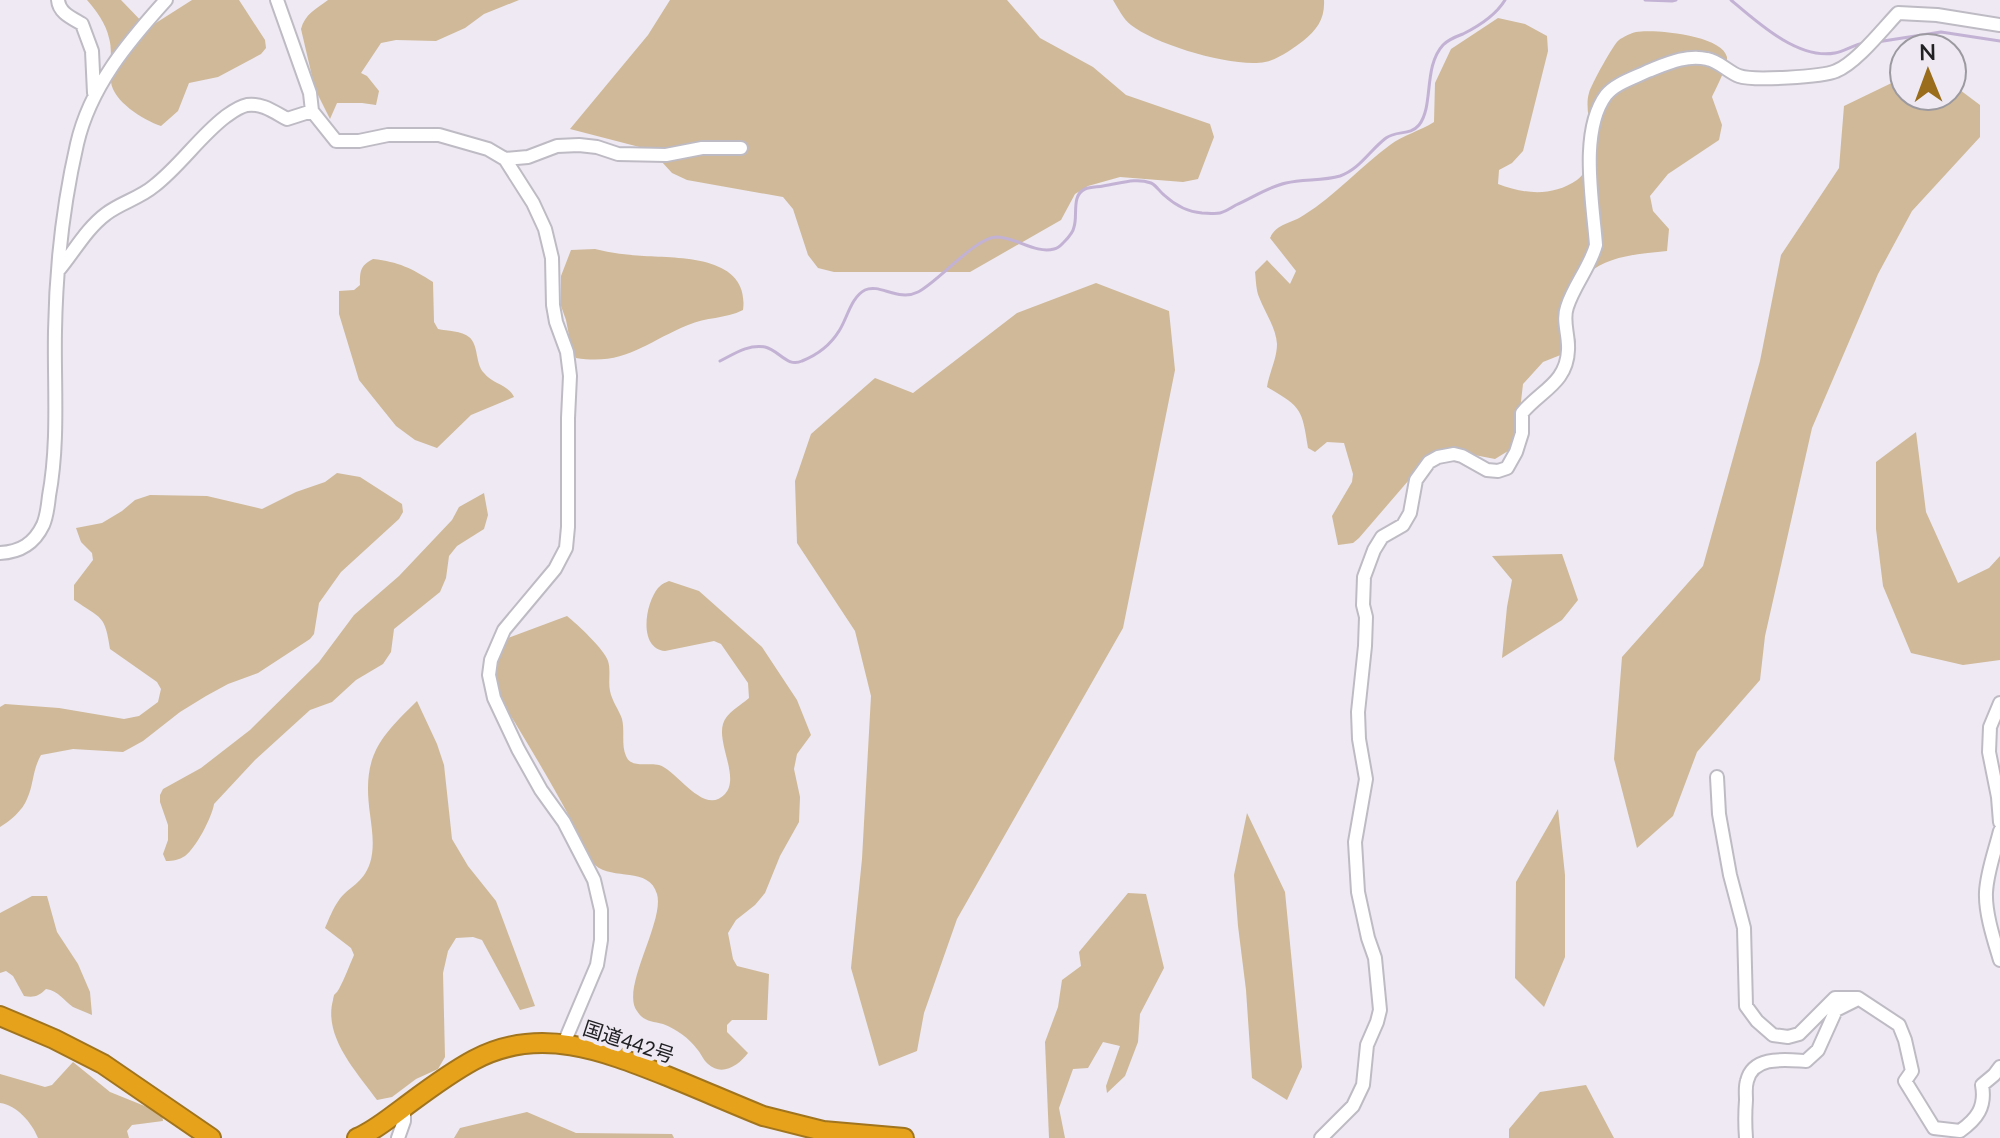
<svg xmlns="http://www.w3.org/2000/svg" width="2000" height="1138" font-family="Lato,'Noto Sans JP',sans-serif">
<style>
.forest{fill:#cfb998}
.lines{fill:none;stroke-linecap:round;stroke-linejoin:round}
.stream{stroke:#c3b2d4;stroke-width:3}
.minor-casing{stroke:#bfbbc4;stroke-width:16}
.highway-casing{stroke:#a1741e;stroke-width:22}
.minor{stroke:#fff;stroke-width:12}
.highway{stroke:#e6a21b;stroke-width:18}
.labels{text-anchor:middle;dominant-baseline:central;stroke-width:8;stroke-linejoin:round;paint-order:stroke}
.street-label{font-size:20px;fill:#212023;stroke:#eee9f3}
</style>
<rect width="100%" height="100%" fill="#eee9f3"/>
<!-- forest -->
<path class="forest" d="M87 0H121L148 28 192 0H239L265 40 266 48 261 54 218 77 189 83 178 111 161 126C143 120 113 101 111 82 109 68 113 51 109 38 106 24 96 10 87 0Z
M328 0H519L484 14 465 28 436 41 396 40 381 43 361 73 367 76 379 91 376 105 362 103H337L330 119 315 89 301 29C305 14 316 9 328 0Z
M670 0H1007L1040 38 1093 67 1126 95 1210 124 1214 137 1198 179 1183 182 1120 177 1088 186 1075 194 1061 220 970 272H834L818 268 808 255 793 209 783 197 687 180 672 173 651 150 570 129 648 35Z
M1113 0H1324C1325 19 1317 30 1303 41 1292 49 1279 59 1265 62 1234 68 1156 45 1131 25 1123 19 1118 8 1113 0Z
M1498 18 1525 24 1547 36 1548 51 1523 151 1512 163 1499 170 1498 184C1524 194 1552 197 1577 180 1585 174 1591 162 1596 154 1593 138 1584 108 1589 93 1591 85 1614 43 1619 40 1623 37 1631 33 1636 32 1654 29 1722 35 1727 57 1728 66 1716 88 1712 97L1722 125 1719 140 1668 174 1650 196 1653 211 1669 229 1667 251C1641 254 1608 255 1588 274 1580 281 1573 290 1566 298L1576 342 1573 350 1543 362 1523 384 1517 436 1508 451 1495 459 1464 453 1427 459 1359 538 1353 543 1338 545 1332 516 1352 482 1353 474 1344 443 1327 442 1315 452 1308 448C1302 408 1301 407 1267 387 1269 373 1277 359 1277 344 1276 327 1265 313 1259 297 1256 290 1256 280 1255 272L1267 260 1290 284 1296 271 1270 238C1277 223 1291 224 1304 215 1336 195 1360 167 1390 145 1403 135 1420 131 1434 122L1435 83 1451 49Z
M1904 77V96H1952V84L1980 105V137L1912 211 1878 274 1812 428 1765 636 1760 680 1697 752 1673 816 1637 848 1614 759 1622 657 1703 566 1760 361 1781 255 1839 168 1844 106Z
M595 249C611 253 628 255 644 256 681 258 750 256 743 310 725 319 706 317 688 325 646 342 625 366 576 358L572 351 566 320 561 306V276L571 250Z
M373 259C399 262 411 268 433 282L434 322 438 329C447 331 462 331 469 337 479 345 475 364 484 373 492 384 508 384 514 397L471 415 437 448 415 440 396 426 359 380 339 314V291L354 290 360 285C360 271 360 266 373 259Z
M1096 283 1169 311 1175 370 1123 628 957 919 924 1013 917 1051 879 1066 851 968 862 859 871 696 855 631 797 543 795 481 811 434 875 378 913 393 1017 313Z
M1916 432 1926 512 1958 583 1989 568 2000 556V660L1963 665 1911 653 1883 586 1876 529V462Z
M337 473 360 477 402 504 403 512 399 519 341 572 319 603 314 634 310 639 258 673 228 684 206 696 180 712 143 741 123 752 73 749 41 755C32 771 34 784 27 799 23 810 10 821 0 827V707L5 704 59 708 124 719 139 716 158 702 161 689 157 682 110 649C105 615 102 619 74 600V585L93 560 92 553 81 542 76 528 102 523 122 511 135 500 150 495 207 496 262 509 296 492 325 482Z
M484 493 488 515 484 529 457 546 449 556 446 578 440 592 394 629 391 652 383 664 356 680 332 702 310 710 255 760 214 804C212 817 196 848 185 856 179 860 173 861 166 861L163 854 168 840V825L160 802V795L163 789 201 768 250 730 319 662 354 615 399 576 452 520 459 507Z
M1562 554 1578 600 1562 620 1502 658 1507 607 1512 580 1492 556Z
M669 581 699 591 762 647 797 700 811 735 797 754 794 769 800 797 799 822 780 856 765 893 755 905 736 920 728 933 733 959 737 966 769 974 767 1020H732L727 1025V1032L748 1053C739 1065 722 1077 708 1064 703 1060 701 1053 697 1049 689 1038 676 1029 663 1024 652 1021 644 1022 637 1011 620 989 665 921 657 894 649 866 613 881 595 865 589 860 573 825 569 816 553 786 535 756 517 726 511 715 498 701 496 689 492 668 499 655 508 638L567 616C577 624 605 650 608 661 611 670 608 682 610 691 612 701 619 710 622 719 625 731 621 745 626 756 631 769 649 762 659 765 677 770 704 817 725 794 740 778 717 744 723 724 726 713 741 705 749 698L748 683 721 644 714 641 665 651C638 648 645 604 658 588 662 584 664 583 669 581Z
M417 701 437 744 444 765 452 839 468 866 496 901 535 1006 520 1010 482 940 473 937 456 938 448 951 443 973 445 1057 438 1069 416 1079 392 1097 377 1100C357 1072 323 1037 333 1000 335 991 334 997 339 989 345 978 349 966 354 955L351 948 325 928C329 919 333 908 339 900 349 886 363 884 370 863 375 847 372 830 370 814 362 757 378 739 417 701Z
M1558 809 1565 875V957L1544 1007 1515 978 1516 882Z
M1247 813 1285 892 1302 1067 1287 1100 1252 1078 1246 990 1238 926 1234 875Z
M1128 893 1146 894 1164 968 1140 1014 1138 1042 1125 1076 1107 1093 1106 1086 1120 1046 1103 1042 1088 1068 1073 1069 1059 1108 1065 1138H1049L1045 1042 1058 1007 1062 980 1081 966 1079 952Z
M32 896H47L57 932 78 964 90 992 92 1015C86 1012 79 1010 73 1007 63 1000 59 991 46 989 39 996 34 998 24 996L13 976 6 971 0 973V913Z
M73 1062 110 1092 162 1113 163 1121 132 1125 127 1131 129 1138H38C32 1123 17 1105 0 1103V1074L45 1087 52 1085Z
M1586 1085 1614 1138H1509V1129L1540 1092Z
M527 1112 576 1133 672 1134 674 1138H454L460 1128Z"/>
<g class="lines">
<!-- stream -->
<path class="stream" d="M1645 0 1672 1 1676 0
M1731 0C1757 22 1798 60 1835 53 1846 51 1854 44 1865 43
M1877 42 1941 32 2000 41
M720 361C734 354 748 344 765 347 779 350 787 368 802 361 817 355 831 344 839 331 847 319 851 297 865 290 880 283 898 302 918 292 939 281 975 238 996 237 1016 237 1035 254 1054 249 1059 248 1061 245 1064 242 1068 238 1073 233 1074 227 1078 216 1071 195 1085 189 1090 187 1098 187 1103 186 1119 184 1135 177 1151 183 1156 185 1160 192 1164 195 1175 205 1187 212 1202 213 1207 213 1215 214 1220 213 1225 212 1231 208 1236 205 1252 198 1268 187 1286 183 1303 179 1323 181 1340 176 1360 169 1370 150 1386 138 1397 130 1410 136 1419 125 1434 106 1423 67 1443 45 1449 39 1455 37 1463 34 1479 26 1496 15 1505 0"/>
<defs>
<path id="minor" d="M58 0C59 13 72 18 82 24L92 51 94 93
M277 0 310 93 312 111 336 141H359L388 135H439L488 149 505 159 533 203 545 229 552 258 553 305 556 322 567 352 570 376 568 418V527L566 548 555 569 504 630 491 660 489 675 494 698 518 749 541 790 564 822 594 880 601 910V940L597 965 564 1043
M505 159 528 157 557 146 579 145 597 147 618 154 666 155 702 148H741
M58 271C74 252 86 229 106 214 120 203 140 198 154 186 180 166 199 137 225 117 232 112 238 107 247 105 263 103 274 112 287 119L312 111
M0 553C20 552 34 544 43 525 47 516 48 505 49 496 59 442 54 386 55 331 56 269 63 205 77 144 90 87 128 42 166 0
M2000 703 1990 727 1989 752 1998 797 2000 822
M1717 777 1719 814 1730 875 1744 928 1746 1006 1757 1021 1773 1035 1788 1037 1799 1034 1835 998H1858L1899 1025 1905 1040 1912 1071 1905 1081 1934 1128 1960 1131C1977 1119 1986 1107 1982 1085L1994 1075 2000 1067
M2000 831C1995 851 1987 872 1986 892 1985 913 1994 940 2000 960
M398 1138 404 1121V1108
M1321 1138 1353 1106 1363 1085 1367 1045 1377 1022 1380 1010 1375 958 1368 938 1358 892 1355 842 1366 779 1359 739 1358 712 1365 646 1366 617 1363 605 1364 577 1374 550 1382 537 1403 525 1410 513 1416 480 1429 462 1438 457 1454 454 1462 456 1487 470 1498 471 1507 468 1516 452 1522 433V413C1540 391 1567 383 1568 350 1569 335 1562 321 1567 307 1574 285 1590 267 1596 245 1593 203 1579 131 1606 95 1616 83 1634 78 1648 71 1666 64 1687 54 1707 59 1719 61 1728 72 1739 76 1753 81 1822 77 1836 71 1856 63 1882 30 1898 13L1937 15 2000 25
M1746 1138C1745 1125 1745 1113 1746 1100 1746 1094 1745 1087 1747 1081 1753 1055 1786 1060 1806 1061L1818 1050 1836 1010 1856 1000"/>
<path id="highway" d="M0 1016 54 1039 103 1064 211 1138
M357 1138C374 1131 388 1119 403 1108 426 1091 448 1074 474 1060 539 1025 604 1051 667 1076 699 1089 731 1103 763 1116L823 1131 904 1138"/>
</defs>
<!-- minor casing -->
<use href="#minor" class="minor-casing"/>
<!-- highway casing -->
<use href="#highway" class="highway-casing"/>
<!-- minor -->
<use href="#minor" class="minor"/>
<!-- highway -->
<use href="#highway" class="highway"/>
</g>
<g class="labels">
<!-- street labels -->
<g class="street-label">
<text transform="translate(629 1041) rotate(18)">国道442号</text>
</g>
</g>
<!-- north arrow -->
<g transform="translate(1928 72) rotate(359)"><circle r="38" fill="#eee9f3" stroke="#9c99a0" stroke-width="2"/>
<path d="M0-6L14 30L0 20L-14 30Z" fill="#996d1b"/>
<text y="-12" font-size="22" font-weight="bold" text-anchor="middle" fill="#212023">N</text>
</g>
</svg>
